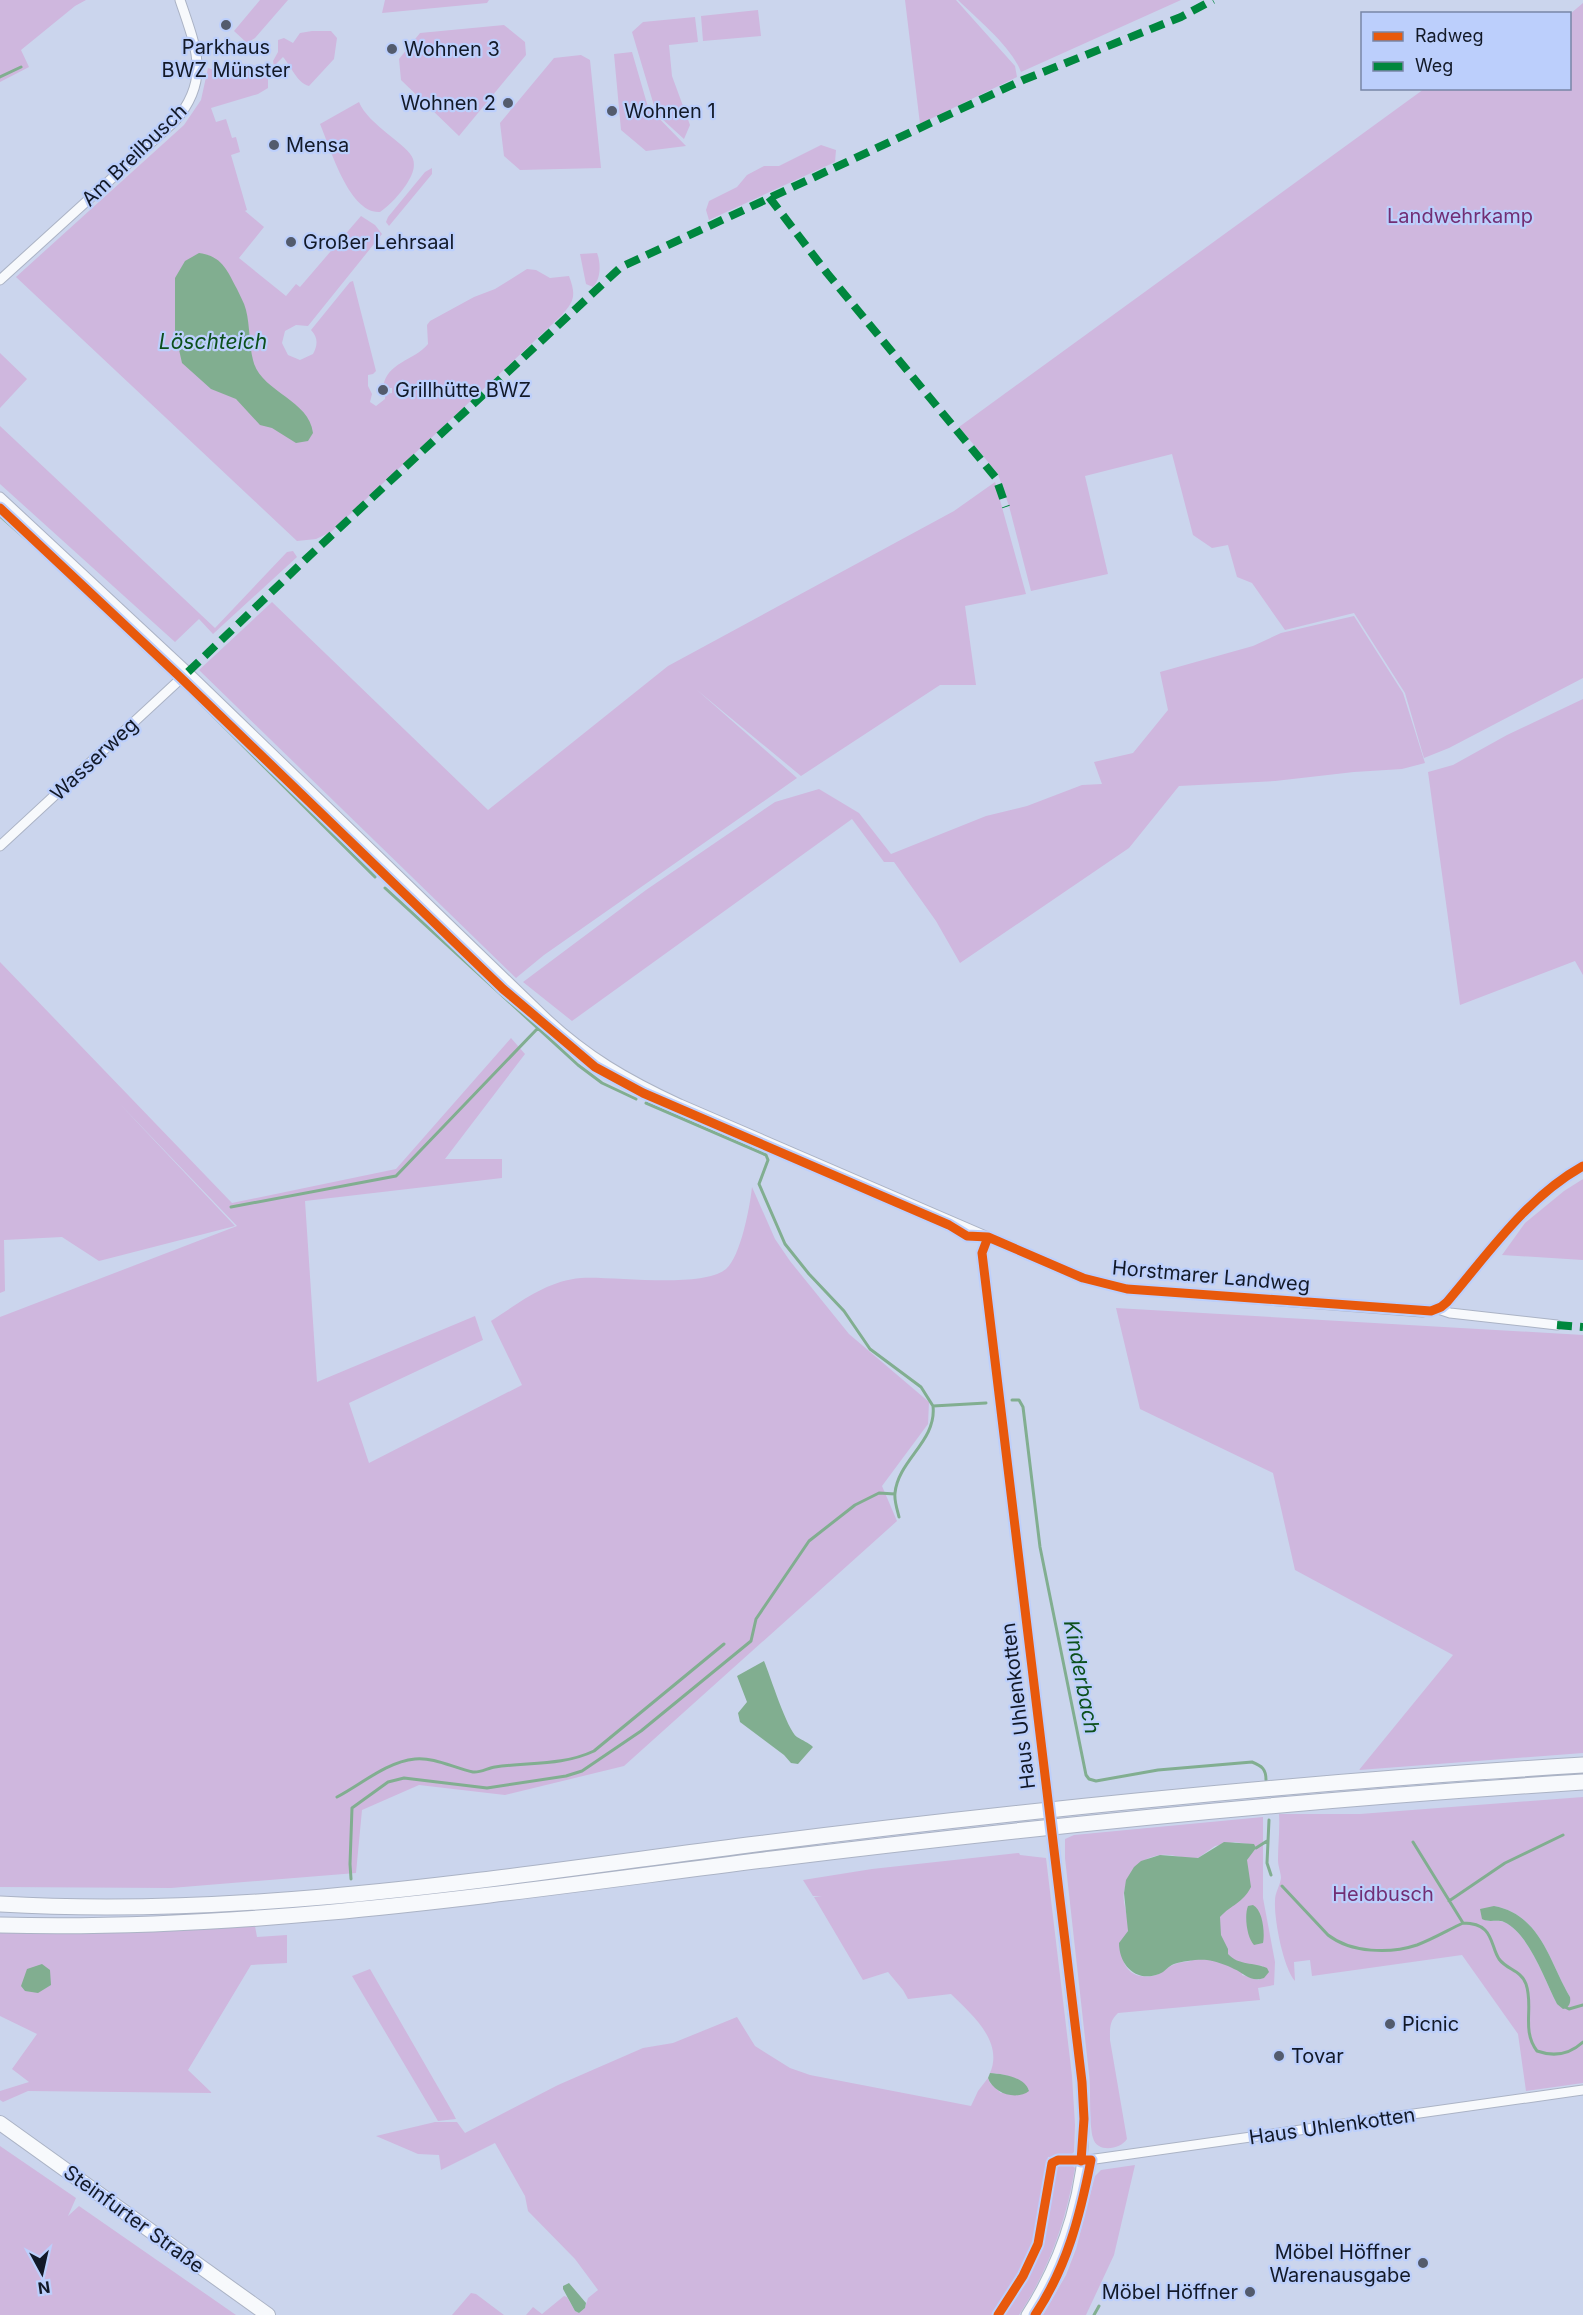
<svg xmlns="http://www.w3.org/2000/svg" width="1583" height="2315" font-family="Inter,sans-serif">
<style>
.green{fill:#cfb7de;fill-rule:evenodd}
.water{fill:#81ae90}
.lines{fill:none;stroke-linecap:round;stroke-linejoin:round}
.stream{stroke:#81ae90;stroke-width:3}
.minor-casing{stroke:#abb3c5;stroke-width:11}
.secondary-casing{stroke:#abb3c5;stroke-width:16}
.trunk-casing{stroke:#abb3c5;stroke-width:17}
.minor{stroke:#f7f9fc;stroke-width:9}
.secondary{stroke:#f7f9fc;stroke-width:14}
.trunk{stroke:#f7f9fc;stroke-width:15}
.minor-bridge-casing{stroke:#abb3c5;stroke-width:11;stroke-linecap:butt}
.minor-bridge{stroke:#f7f9fc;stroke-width:9}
.quiet{stroke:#00873e;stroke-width:8;stroke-dasharray:15 8;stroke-linecap:butt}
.cycleway-casing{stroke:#bccffc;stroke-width:13}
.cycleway{stroke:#e8590c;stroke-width:9}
.poi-dot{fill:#535b6d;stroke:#bccffc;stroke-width:2}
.labels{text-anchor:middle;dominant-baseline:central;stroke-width:4.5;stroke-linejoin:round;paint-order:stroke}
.poi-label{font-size:20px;fill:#121928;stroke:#bccffc;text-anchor:start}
.street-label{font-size:20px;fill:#121928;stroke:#bccffc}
.park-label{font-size:20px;fill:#722e74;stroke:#bccffc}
.water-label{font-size:21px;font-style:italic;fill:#0c501c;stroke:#bccffc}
</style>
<rect width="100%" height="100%" fill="#cbd5ed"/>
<!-- green -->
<path class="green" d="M0 0H86L75 6 21 50 29 67 0 82Z
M260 0H288L255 38 247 43 234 31Z
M385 0H489L487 3 382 13Z
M905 0H956L1015 66 1017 77 920 124Z
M958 0H1181L1021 72C1011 46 978 20 958 0Z
M1583 3V678L1449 748 1424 758 1405 693 1354 613 1285 630 1252 583 1237 577 1228 545 1212 548 1193 535 1172 454 1085 476 1108 574 1031 591 1009 506 998 474 959 427 1424 89 1570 88V14Z
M758 10 761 36 703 41 701 16Z
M695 17 698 42 669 45 672 76 690 125 684 139 661 118 655 109 632 32 643 22Z
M504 25 525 42 526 55 459 136 401 80 399 59 420 33Z
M312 31H331L337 38 334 59 309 86C297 83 291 66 283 57L274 66 273 61 278 52V40L284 38 293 43 300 33Z
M632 52 648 107 686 146 646 151 621 130 614 54Z
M581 55 590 60 601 168 520 170 504 156 500 123 554 58Z
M247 65 256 66 268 76V88L258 94 211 108 216 122 226 119 232 138 236 137 240 152 231 155 247 210 245 211 264 227 239 258 286 296 296 284 300 287 361 216 375 225 382 234 308 326 296 325 285 331 282 343 288 355 300 360 313 354C318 345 318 337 311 330L350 282 353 281 376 371 373 374 368 375V386L372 394 370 402 376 406 385 399V394L392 393V388H383C386 362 414 361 428 344L427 325 430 321 474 297 495 289 527 269 536 270 550 278 569 276C576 295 575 301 561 316L331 532 316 539 297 541 16 277 184 125 201 100 208 68 224 73 228 69Z
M359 102C368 125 409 145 413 159 416 168 411 177 406 185 399 195 390 205 380 212 349 214 330 147 320 124Z
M821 145 836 150 835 162 709 220 706 210 709 201 737 187 747 175 764 166H779Z
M432 168V174L389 226 386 222 388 217 425 172Z
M597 253C601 263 601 279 593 287L586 284 580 254Z
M0 353 27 379 0 408Z
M0 426 215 628 287 552 293 551 297 557 213 634 199 619 175 642 0 484Z
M995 482 1026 594 965 606 976 685H940L801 776 697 690 797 778 544 955 516 978 199 670 272 602 488 810 668 666 954 511Z
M1354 616 1403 693 1425 763 1402 769 1354 772 1275 781 1179 786 1129 848 960 963 936 921 894 862H884L852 819 572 1021 523 982 646 890 775 802 819 789 859 813 891 854 986 816 1027 806 1082 785 1102 784 1094 762 1133 753 1168 710 1160 672 1253 646 1281 633Z
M1583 699V975L1575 961 1460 1005 1428 772 1453 765 1507 735Z
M0 962 232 1203 396 1169 511 1038 525 1054 445 1159H502V1178L305 1201 317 1382 475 1316 483 1340 349 1403 369 1463 522 1385 491 1321C519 1303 546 1281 581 1278 613 1276 702 1289 726 1269 741 1256 750 1206 752 1187L775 1239 790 1261 849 1334 929 1402 928 1424 882 1486 897 1521 624 1766 505 1795 419 1785 362 1810 356 1873 171 1888 0 1887V1317L237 1226 118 1102 235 1226 99 1261 62 1237 4 1240 5 1291 0 1293Z
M1583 1179V1260L1502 1255 1525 1223 1564 1191Z
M1116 1308 1583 1335V1753L1359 1770 1453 1655 1295 1570 1273 1473 1140 1409Z
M1583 1797V2083L1526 2091 1518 2034 1462 1955 1312 1976 1310 1960 1294 1962 1295 1981C1283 1967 1274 1919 1275 1901 1275 1892 1280 1886 1281 1878 1281 1873 1278 1866 1278 1860 1278 1844 1280 1830 1279 1814H1360ZM1494 1906C1541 1915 1549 1961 1570 1997L1557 2004C1545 1981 1529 1933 1504 1922 1498 1920 1492 1921 1486 1921Z
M1263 1817V1898L1275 1962 1274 1985 1258 1988 1260 2000 1118 2013C1109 2021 1110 2029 1110 2040L1127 2139C1120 2150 1097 2153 1093 2138 1089 2124 1091 2091 1089 2074 1081 2002 1073 1930 1065 1858V1839L1074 1835ZM1235 1842 1254 1845 1191 1961C1185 1962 1178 1962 1173 1965 1165 1968 1161 1975 1152 1976 1127 1980 1120 1961 1121 1941 1137 1931 1121 1907 1124 1892 1128 1872 1140 1858 1160 1855 1173 1853 1185 1860 1198 1858L1215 1846ZM1246 1964 1263 1966 1259 1980 1242 1975Z
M1019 1853 1020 1855 1046 1858 1072 2076 1075 2125 1074 2152 1069 2157H1048L1038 2211 1036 2240 1019 2277 995 2315H526L533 2307 542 2314 564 2296 567 2297 575 2311 579 2313 585 2308 588 2298 598 2290 575 2259 528 2211 525 2196 495 2143 441 2170 439 2155 418 2154 376 2136 435 2122H457L465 2133 558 2085 643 2048 673 2043 737 2017 755 2046 790 2068 810 2075 971 2106 978 2091 988 2078 990 2083 1001 2093 1029 2090C1021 2078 1004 2074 990 2073 1004 2041 971 2014 951 1994L908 1999 903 1990 888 1972 863 1980 814 1897 822 1896H813L803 1880 872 1869Z
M255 1926 257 1937 287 1935V1963L251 1965 188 2070 212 2093 28 2091 3 2102 0 2100V2091L29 2082 12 2069 37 2034 0 2016V1932L101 1933Z
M370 1969 453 2113 456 2119 438 2121 352 1976Z
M0 2146 76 2198 68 2216 79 2206 236 2315H0Z
M1058 2163 1071 2164 1075 2168C1066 2222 1049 2269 1019 2315H1002L1024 2279 1041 2241 1043 2216 1051 2173Z
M1135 2165 1114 2255 1086 2315H1043L1066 2275 1076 2249 1095 2176 1101 2170Z
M471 2293 476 2294 504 2315H452Z"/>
<!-- water -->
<path class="water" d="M199 253C222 256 227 270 237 289 240 296 244 302 246 310 250 326 249 344 253 360 260 392 309 399 313 433L308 441 296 443 272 428 260 425 236 399 211 389 182 363 175 332V278L185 261Z
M764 1661C770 1675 787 1730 797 1737 803 1741 808 1742 813 1747L798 1764 791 1763 784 1755 740 1722 738 1713 747 1702 737 1676Z
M1224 1842 1254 1844 1256 1848 1247 1860 1251 1887C1242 1904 1232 1904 1220 1917L1221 1935 1228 1949V1954C1239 1966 1254 1962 1267 1968L1269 1972 1264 1978C1251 1983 1244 1973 1234 1969 1227 1965 1215 1961 1207 1960 1198 1959 1184 1961 1174 1964 1168 1966 1165 1972 1159 1974 1136 1983 1119 1965 1119 1943L1128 1931 1124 1893 1126 1880 1134 1867 1141 1861 1160 1855 1198 1858Z
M1253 1905C1263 1910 1265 1933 1263 1943L1254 1945C1247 1938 1244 1916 1248 1906Z
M1494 1906C1541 1915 1549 1961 1570 1997 1571 2003 1569 2008 1563 2009L1557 2004C1545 1981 1529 1933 1504 1922 1497 1919 1489 1923 1482 1919L1480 1909Z
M42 1964 50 1970 51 1985 38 1993 25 1991 21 1986 27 1969Z
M990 2073C1003 2074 1025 2077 1029 2091 1016 2101 993 2093 988 2078Z
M569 2283 586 2303 585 2308 579 2313 575 2311 563 2289V2286Z"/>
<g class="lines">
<!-- stream -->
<path class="stream" d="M0 77 21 67
M0 516 25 538
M32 544 167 671
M191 694 375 877
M385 888 578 1065 602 1083 636 1099
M646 1103 766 1155 768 1160 759 1184 785 1244 809 1274 844 1311 870 1349 921 1387 933 1406 986 1403
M231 1207 396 1176 538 1028
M1012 1400H1019L1023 1407 1040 1547 1086 1775 1089 1779 1096 1781 1158 1770 1252 1762C1262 1766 1266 1769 1266 1780
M899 1517C897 1509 894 1500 895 1493 898 1460 937 1441 933 1406
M337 1797C362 1784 386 1762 415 1759 434 1757 454 1768 473 1772 480 1773 488 1768 495 1767 529 1762 562 1766 594 1751L724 1644
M1269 1820 1267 1863 1271 1875
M1413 1842 1463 1923
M1256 1848 1267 1841
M351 1879 350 1864 352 1808 388 1782 404 1778 487 1788 566 1776 582 1771 641 1731 751 1641 756 1619 809 1541 855 1505 879 1493 895 1494
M1282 1886 1328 1935C1351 1953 1390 1954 1417 1945 1433 1939 1448 1930 1463 1923 1471 1923 1479 1924 1485 1930 1493 1938 1493 1950 1499 1959 1507 1970 1521 1970 1526 1984 1534 2007 1521 2030 1537 2051 1554 2057 1570 2054 1583 2042
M1449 1901 1505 1863 1563 1835
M1565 2007 1569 2009 1583 2005
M1094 2315 1099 2306"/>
<defs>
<path id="minor" d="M0 280 175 121C211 79 196 48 180 0
M0 497 188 672 544 1016C586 1056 628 1080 680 1104L1083 1278 1127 1289 1422 1312 1438 1309 1450 1313 1557 1325
M0 846 188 672
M988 1237 982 1253 1045 1779
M1438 1309 1447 1302C1488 1254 1527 1197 1583 1166
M1081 2161 1583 2090
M1026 2315C1065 2254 1086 2184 1084 2112 1083 2078 1077 2045 1073 2012 1067 1960 1061 1909 1055 1858"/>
<path id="secondary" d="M0 2123 268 2315"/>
<path id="trunk" d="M0 1904C250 1919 500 1877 748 1845 1025 1810 1304 1782 1583 1765
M0 1925C259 1932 515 1891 772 1859 1041 1826 1312 1799 1583 1782"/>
</defs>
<!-- minor casing -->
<use href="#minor" class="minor-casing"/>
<!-- secondary casing -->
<use href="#secondary" class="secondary-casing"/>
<!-- trunk casing -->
<use href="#trunk" class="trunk-casing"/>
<!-- minor -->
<use href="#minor" class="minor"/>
<!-- secondary -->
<use href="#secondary" class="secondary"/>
<!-- trunk -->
<use href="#trunk" class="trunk"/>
<defs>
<path id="minor-bridge" d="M1045 1779 1055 1858"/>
</defs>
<!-- minor-bridge casing -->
<use href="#minor-bridge" class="minor-bridge-casing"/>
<!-- minor-bridge -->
<use href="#minor-bridge" class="minor-bridge"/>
<!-- quiet -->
<path class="quiet" d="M769 197 827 273 996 478 1006 507
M188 672 306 559 621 267 1023 80 1181 17 1213 0
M1557 1325 1583 1327"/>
<defs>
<path id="cycleway" d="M0 508 181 678 503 989 595 1067 643 1093 949 1225 967 1236 988 1237 1083 1278 1127 1289 1431 1311 1441 1307 1447 1302C1488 1254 1527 1197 1583 1166
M988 1237 982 1253 1082 2082 1084 2119 1081 2161
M998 2315 1023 2276 1038 2244 1052 2163 1058 2160H1091C1080 2216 1067 2267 1035 2315"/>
</defs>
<!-- cycleway casing -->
<use href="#cycleway" class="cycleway-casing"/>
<!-- cycleway -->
<use href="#cycleway" class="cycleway"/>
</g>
<!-- markers -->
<g class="poi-dot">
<circle cx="226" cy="25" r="6"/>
<circle cx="392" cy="49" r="6"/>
<circle cx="508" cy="103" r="6"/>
<circle cx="612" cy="111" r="6"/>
<circle cx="274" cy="145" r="6"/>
<circle cx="291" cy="242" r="6"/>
<circle cx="383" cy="390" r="6"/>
<circle cx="1390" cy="2024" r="6"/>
<circle cx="1279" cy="2056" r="6"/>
<circle cx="1423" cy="2263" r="6"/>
<circle cx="1250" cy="2292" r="6"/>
</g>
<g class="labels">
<!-- poi labels -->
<g class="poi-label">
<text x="226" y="47" text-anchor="middle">Parkhaus<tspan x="226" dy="23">BWZ Münster</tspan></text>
<text x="404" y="49">Wohnen 3</text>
<text x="496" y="103" text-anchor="end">Wohnen 2</text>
<text x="624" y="111">Wohnen 1</text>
<text x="286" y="145">Mensa</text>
<text x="303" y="242">Großer Lehrsaal</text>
<text x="395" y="390">Grillhütte BWZ</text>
<text x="1402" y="2024">Picnic</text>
<text x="1291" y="2056">Tovar</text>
<text x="1411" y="2252" text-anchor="end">Möbel Höffner<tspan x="1411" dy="23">Warenausgabe</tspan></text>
<text x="1238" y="2292" text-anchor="end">Möbel Höffner</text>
</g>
<!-- street labels -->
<g class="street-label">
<text transform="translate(134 155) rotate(-44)">Am Breilbusch</text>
<text transform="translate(94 759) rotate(-43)">Wasserweg</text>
<text transform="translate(1211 1276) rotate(5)">Horstmarer Landweg</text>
<text transform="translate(1018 1706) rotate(-97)">Haus Uhlenkotten</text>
<text transform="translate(1332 2126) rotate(-8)">Haus Uhlenkotten</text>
<text transform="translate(134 2219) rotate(36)">Steinfurter Straße</text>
</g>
<!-- park labels -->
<g class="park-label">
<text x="1460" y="216">Landwehrkamp</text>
<text x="1383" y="1894">Heidbusch</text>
</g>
<!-- water labels -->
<g class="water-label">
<text x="213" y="341">Löschteich</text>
<text transform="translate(1082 1677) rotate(79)">Kinderbach</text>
</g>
</g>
<!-- legend -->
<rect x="1361" y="12" width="210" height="78" fill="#bccffc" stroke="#7886a7" stroke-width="1.5"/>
<rect x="1373" y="32" width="30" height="9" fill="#e8590c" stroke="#7886a7" stroke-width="1.5"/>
<text x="1415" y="42" font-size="18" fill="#121928">Radweg</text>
<rect x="1373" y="62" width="30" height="9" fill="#00873e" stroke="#7886a7" stroke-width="1.5"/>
<text x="1415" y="72" font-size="18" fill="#121928">Weg</text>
<!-- north arrow -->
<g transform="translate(42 2273) rotate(172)" stroke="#bccffc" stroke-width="4.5" paint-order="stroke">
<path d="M0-4.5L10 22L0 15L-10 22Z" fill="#121928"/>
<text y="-9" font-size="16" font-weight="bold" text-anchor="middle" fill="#121928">N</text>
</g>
</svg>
